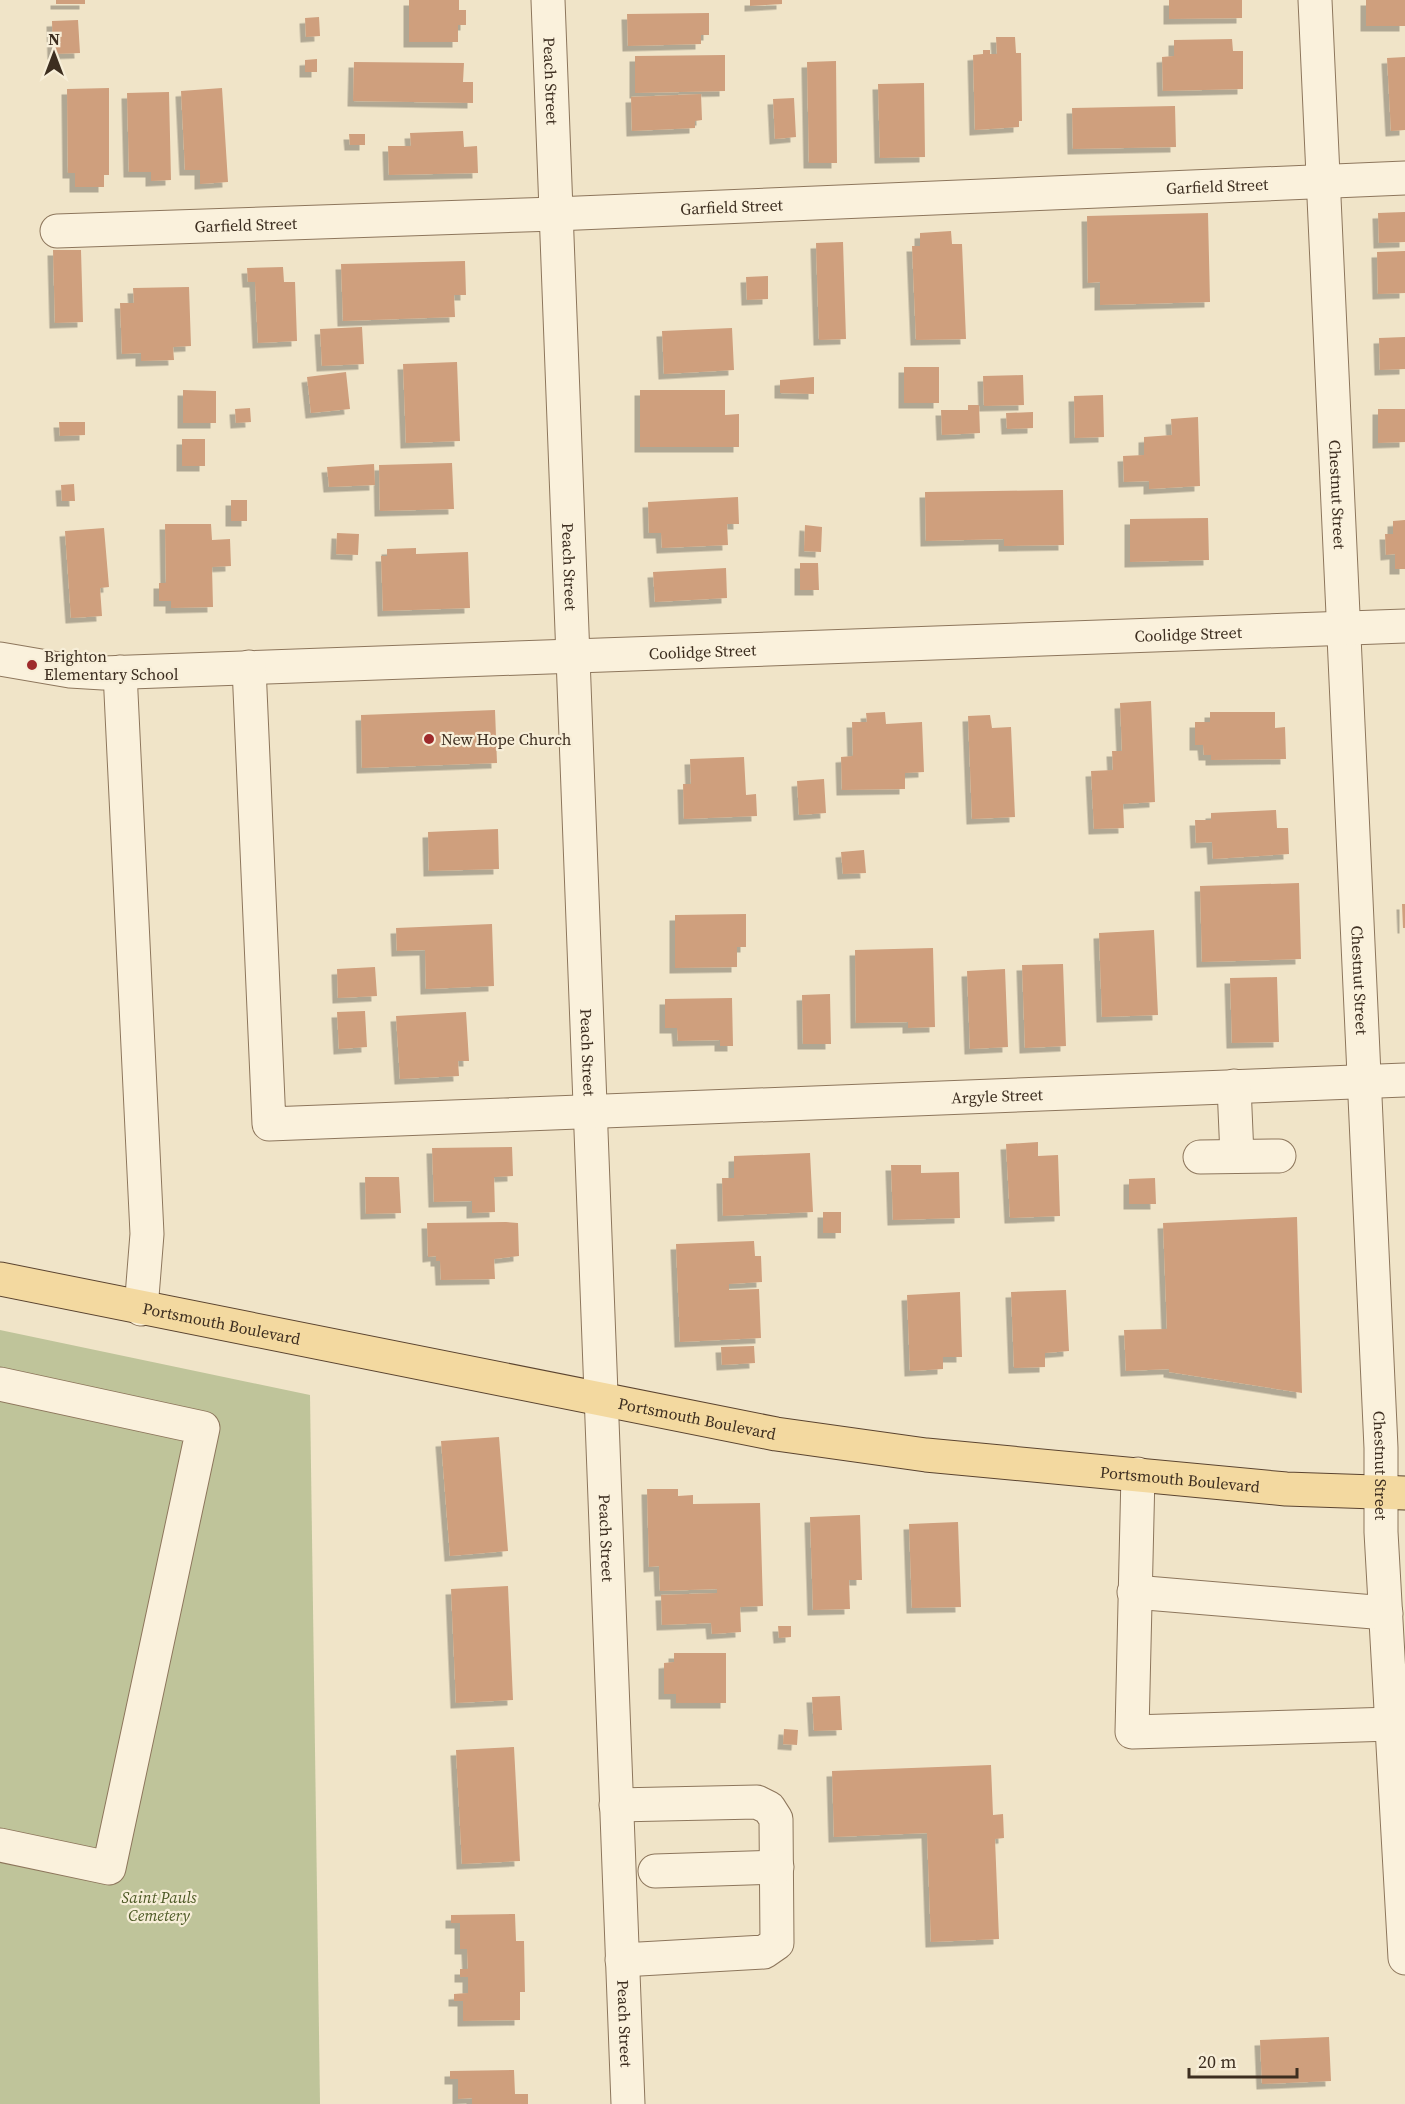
<svg xmlns="http://www.w3.org/2000/svg" width="1405" height="2104" font-family="'Source Serif 4',serif">
<style>
.cemetery{fill:#bfc49a}
.building{fill:#cf9f7d;filter:url(#shadow)}
.lines{fill:none;stroke-linecap:round;stroke-linejoin:round}
.minor-casing{stroke:#8d765c;stroke-width:35}
.major-casing{stroke:#5b4430;stroke-width:35}
.minor{stroke:#faf1dc;stroke-width:33}
.major{stroke:#f3d9a0;stroke-width:33}
.poi-dot{fill:#9e2a2b;stroke:#f7eed8;stroke-width:2}
.labels{text-anchor:middle;dominant-baseline:central;stroke-width:4.5;stroke-linejoin:round;paint-order:stroke}
.street-label{font-size:16px;fill:#3d2e20;stroke:#f7eed8}
.poi-label{font-size:16px;fill:#3d2e20;stroke:#f7eed8;text-anchor:start}
.park-label{font-size:16px;font-style:italic;fill:#4d5a26;stroke:#f7eed8}
</style>
<defs>
<filter id="shadow"><feDropShadow dx="-5.5" dy="5.5" stdDeviation="0" flood-color="#0004"/></filter>
</defs>
<rect width="100%" height="100%" fill="#f0e4c8"/>
<!-- cemetery -->
<path class="cemetery" d="M0 1330 310 1395 320 2104H0Z"/>
<!-- building -->
<path class="building" d="M56 0H85V4H56Z
M409 0H459V10H466V25H458V42H409Z
M750 0H782V4L750 6Z
M1169 0H1242V18L1169 19Z
M1366 0H1405V26H1366Z
M709 13V35H701V44L628 46 627 14Z
M319 17 320 36 306 37 305 18Z
M78 20 80 53 53 54 52 21Z
M996 37H1015L1016 53H1021L1022 121H1019V127L975 130 973 55 983 54V50H990V54H997Z
M1232 39 1233 51H1243V89L1163 91 1162 57 1174 56V40Z
M725 55V91L635 93V56Z
M1405 57V130L1391 131 1387 58Z
M317 59V72H305V60Z
M836 61 837 163H809L807 62Z
M354 62 464 63 463 82H473V103L353 101Z
M924 83 925 157 880 158 878 84Z
M109 88V175H104V187H75V173H68L67 89Z
M222 88 228 182 200 184V170H185L181 91Z
M169 92 171 180 151 181V172H129L127 93Z
M701 94 702 120 695 121V128L632 131 631 97Z
M794 98 796 137 775 139 773 99Z
M1175 106 1176 147 1073 149 1072 108Z
M463 131 464 147 477 146 478 173 389 175 388 146H411L410 133Z
M349 134H365V145H350Z
M1405 212V242L1379 243 1378 213Z
M1208 213 1210 302 1100 305V282L1088 283 1087 216Z
M951 231 952 244H962L966 339 916 340 912 246H920V233Z
M843 242 846 339 819 340 816 243Z
M53 250H81L83 322 55 323Z
M1405 251V293L1378 294 1377 252Z
M465 261 466 295H454L455 317 343 321 341 264Z
M283 267 284 282H295L297 341 258 343 255 282H248L247 268Z
M768 276V299L747 300 746 277Z
M189 287 191 346 173 347 174 360 141 361V353L122 354 120 303H134L133 288Z
M362 327 364 364 322 366 320 329Z
M732 328 734 370 664 374 662 331Z
M1405 337V369L1380 370 1379 338Z
M457 362 460 441 406 443 403 364Z
M904 367H939V403H904Z
M346 372 350 409 311 413 307 377Z
M1023 375 1024 405 984 406 983 376Z
M814 377V394L780 393V380Z
M183 390 216 391V423H183Z
M640 390H725V415L739 414V447H640Z
M1103 395 1104 437 1075 438 1074 396Z
M968 405H979L980 433 942 435 941 410H968Z
M250 408 251 422 236 423 235 409Z
M1378 409H1405V442L1378 443Z
M1033 412V428L1007 429 1006 413Z
M1198 417 1200 486 1149 489V481L1124 482 1123 456 1144 455V437L1172 435 1171 419Z
M59 422H85V435L60 436Z
M182 439H205V466H182Z
M452 463 454 509 380 511 379 465Z
M374 464 375 485 329 487 327 467Z
M74 484 75 501H62L61 485Z
M1063 490 1064 545 1004 546V539L926 541 925 492Z
M738 497 739 524H727L728 545 662 548 661 533H649L648 502Z
M231 500H247V521H231Z
M1208 518 1209 560 1130 562V519Z
M1405 520V569H1395V554L1386 555 1385 534H1393V521Z
M165 524H211L212 540 230 539 231 566 212 567 213 607 171 608V601H159V583H166Z
M805 525 822 527 821 552 804 551Z
M104 528 109 587 100 588 102 616 71 618 65 531Z
M337 533 359 534 358 555 336 554Z
M416 548V554L468 552 470 608 383 611 381 556H387V549Z
M800 563H818L819 590H800Z
M726 568 727 598 655 602 653 572Z
M1151 701 1155 802 1123 804 1124 828 1094 829 1091 771 1113 770 1112 751H1122L1120 703Z
M495 710 497 763 362 768 361 715Z
M885 712 886 724 922 722 924 772 905 773V789L842 790 841 757 853 756 852 722H867L866 713Z
M1210 712H1275V728L1285 727 1286 759 1211 760V755H1204L1203 745H1195V722H1210Z
M990 715 992 728 1011 727 1015 817 972 819 968 716Z
M744 757 746 795 756 794 757 816 684 819 683 784H691L690 759Z
M824 779 826 813 799 815 797 781Z
M1276 810 1277 828H1288L1289 854 1213 859 1212 842 1196 843 1195 820H1211V813Z
M498 829 499 869 429 871 428 832Z
M864 850 866 873 843 874 841 852Z
M1299 883 1301 959 1202 962 1200 886Z
M1402 904H1405V928H1403Z
M746 914V947H737V967L675 968V915Z
M492 924 494 986 426 989 425 950 397 951 396 928Z
M1154 930 1158 1015 1102 1017 1099 933Z
M933 948 935 1027 908 1028V1022L856 1023 855 950Z
M1063 964 1066 1046 1025 1048 1022 965Z
M375 967 377 996 338 998 337 969Z
M1005 969 1008 1047 970 1049 967 971Z
M1277 977 1279 1042 1232 1043 1230 978Z
M830 994 831 1044H803L802 995Z
M732 998 733 1046H720V1040L678 1041 677 1028H665V999Z
M365 1011 367 1047 339 1049 337 1012Z
M466 1012 469 1061H458L459 1076 400 1079 396 1016Z
M1038 1142V1156L1058 1155 1060 1216 1010 1218 1006 1144Z
M512 1147 513 1176 494 1177 495 1212 472 1213V1201L434 1202 432 1148Z
M810 1153 813 1212 723 1216 722 1178H734V1156Z
M891 1165H921V1173L959 1172 960 1218 893 1220Z
M365 1177H399L401 1213 366 1214Z
M1155 1178 1156 1204H1129V1179Z
M823 1212H841V1233H823Z
M1297 1217 1302 1393 1169 1372V1369L1126 1371 1124 1330 1167 1329 1163 1223Z
M506 1222 518 1223 519 1256 494 1259 495 1279 441 1280 440 1261H436V1256L428 1257 427 1223Z
M754 1241 755 1256H761L762 1282 729 1284V1290L759 1289 761 1338 680 1342 676 1244Z
M1066 1290 1069 1351 1045 1353V1367L1014 1368 1011 1292Z
M960 1292 962 1357H943V1369L910 1371 907 1295Z
M754 1346 755 1363 722 1365 721 1347Z
M499 1437 508 1551 450 1556 441 1441Z
M647 1489H678V1496L693 1495V1504L760 1503 763 1606 740 1607 741 1632 712 1634 711 1623 662 1625 661 1595 717 1593V1589L660 1591 659 1566 649 1567Z
M860 1515 862 1580H849L850 1609 813 1610 810 1517Z
M958 1522 961 1607 912 1608 909 1524Z
M508 1586 513 1700 456 1703 451 1589Z
M778 1626H791V1637L779 1638Z
M674 1653H726V1703H676V1694H664V1663L674 1662Z
M840 1696 842 1730 814 1731 812 1697Z
M784 1729 798 1730 797 1745 783 1744Z
M514 1747 520 1861 462 1864 456 1750Z
M991 1765 993 1815 1003 1814 1004 1838 995 1839 999 1939 931 1942 927 1833 834 1837 832 1771Z
M515 1914 516 1941H524L525 1992H520V2020L463 2021V2001H454V1994L468 1993V1977H460V1969H468L467 1949H460V1923H451V1915Z
M1329 2037 1331 2081 1262 2084 1260 2040Z
M514 2070 515 2094H528V2104H472V2098L458 2099V2079H450V2071Z"/>
<g class="lines">
<defs>
<g id="minor">
<path id="s1" d="M548 0 628 2104"/>
<path id="s2" d="M1315 0 1381 1448V1532L1405 1958"/>
<path id="s3" d="M57 231 555 214 1405 178"/>
<path id="s4" d="M0 659 70 671 103 673 1405 626"/>
<path id="s5" d="M249 667 269 1124 1405 1080"/>
<path d="M120 672 147 1234 141 1309"/>
<path d="M1234 1086 1237 1156"/>
<path d="M1200 1157 1279 1156"/>
<path d="M0 1384 203 1428 109 1868 0 1845"/>
<path d="M1138 1474 1132 1732 1392 1724"/>
<path d="M1134 1592 1386 1613"/>
<path d="M616 1805 757 1802 769 1808 776 1819 777 1943 764 1952 622 1960"/>
<path d="M655 1871 777 1867"/>
</g>
<g id="major">
<path id="s6" d="M0 1279 776 1434 926 1455 1286 1489 1405 1493"/>
</g>
</defs>
<!-- minor casing -->
<use href="#minor" class="minor-casing"/>
<!-- major casing -->
<use href="#major" class="major-casing"/>
<!-- minor -->
<use href="#minor" class="minor"/>
<!-- major -->
<use href="#major" class="major"/>
</g>
<!-- markers -->
<g class="poi-dot">
<circle cx="32" cy="665" r="6"/>
<circle cx="429" cy="739" r="6"/>
</g>
<g class="labels">
<!-- street labels -->
<g class="street-label">
<text stroke="none"><textPath href="#s1" startOffset="81">Peach Street</textPath></text>
<text stroke="none"><textPath href="#s3" startOffset="1161">Garfield Street</textPath></text>
<text stroke="none"><textPath href="#s3" startOffset="675">Garfield Street</textPath></text>
<text stroke="none"><textPath href="#s3" startOffset="189">Garfield Street</textPath></text>
<text stroke="none"><textPath href="#s2" startOffset="495">Chestnut Street</textPath></text>
<text stroke="none"><textPath href="#s1" startOffset="567">Peach Street</textPath></text>
<text stroke="none"><textPath href="#s4" startOffset="1190">Coolidge Street</textPath></text>
<text stroke="none"><textPath href="#s4" startOffset="704">Coolidge Street</textPath></text>
<text stroke="none"><textPath href="#s2" startOffset="981">Chestnut Street</textPath></text>
<text stroke="none"><textPath href="#s1" startOffset="1053">Peach Street</textPath></text>
<text stroke="none"><textPath href="#s5" startOffset="1186">Argyle Street</textPath></text>
<text stroke="none"><textPath href="#s6" startOffset="226">Portsmouth Boulevard</textPath></text>
<text stroke="none"><textPath href="#s6" startOffset="711">Portsmouth Boulevard</textPath></text>
<text stroke="none"><textPath href="#s2" startOffset="1467">Chestnut Street</textPath></text>
<text stroke="none"><textPath href="#s6" startOffset="1198">Portsmouth Boulevard</textPath></text>
<text stroke="none"><textPath href="#s1" startOffset="1539">Peach Street</textPath></text>
<text stroke="none"><textPath href="#s1" startOffset="2025">Peach Street</textPath></text>
</g>
<!-- poi labels -->
<g class="poi-label">
<text x="44" y="656">Brighton<tspan x="44" dy="18">Elementary School</tspan></text>
<text x="441" y="739">New Hope Church</text>
</g>
<!-- park labels -->
<g class="park-label">
<text x="159" y="1897">Saint Pauls<tspan x="159" dy="18">Cemetery</tspan></text>
</g>
</g>
<!-- north arrow -->
<g transform="translate(54 54)" stroke="#f7eed8" stroke-width="4.5" paint-order="stroke">
<path d="M0-4.5L10 22L0 15L-10 22Z" fill="#3d2e20"/>
<text y="-9" font-size="16" font-weight="bold" text-anchor="middle" fill="#3d2e20">N</text>
</g>
<!-- scale -->
<path d="M1189 2068v9h108v-9" fill="none" stroke="#3d2e20" stroke-width="3"/>
<text x="1198" y="2068" font-size="18" fill="#3d2e20" stroke="#f7eed8" stroke-width="4.5" paint-order="stroke">20 m</text>
</svg>
